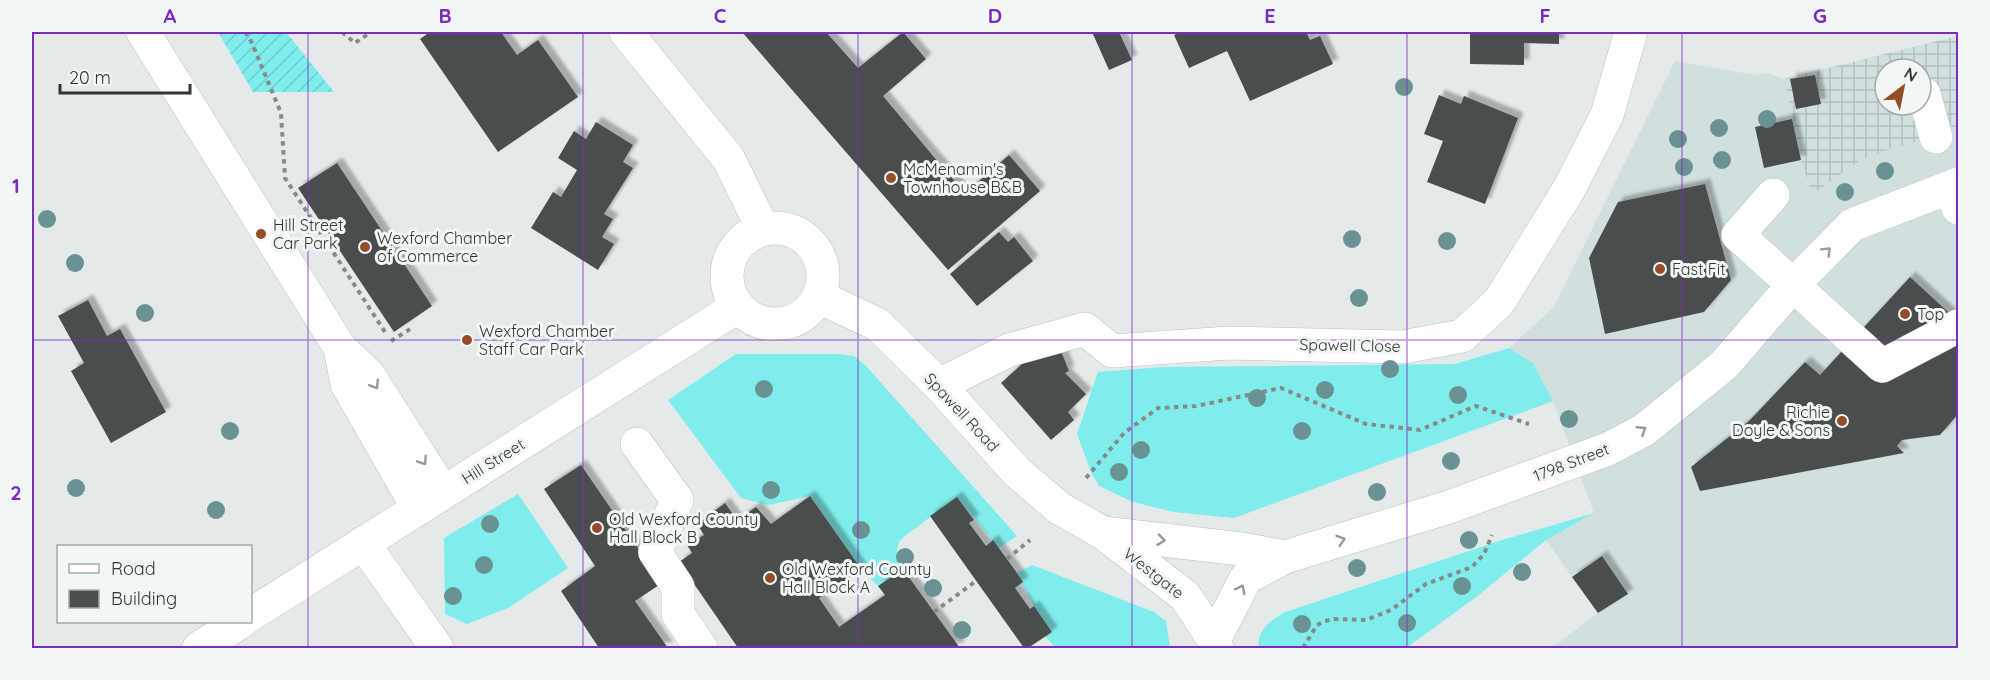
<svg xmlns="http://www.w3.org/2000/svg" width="1990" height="680" font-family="Quicksand,sans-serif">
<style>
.built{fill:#d1dfdf;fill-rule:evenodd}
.industrial{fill:url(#industrial-grid);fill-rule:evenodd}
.grass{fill:#7fedeb}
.garden{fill:url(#garden-furrows)}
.building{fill:#4a4e4e;filter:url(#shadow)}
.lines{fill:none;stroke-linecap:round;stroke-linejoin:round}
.minor-casing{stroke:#bcc1c0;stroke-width:34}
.major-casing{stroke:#bcc1c0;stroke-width:34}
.path{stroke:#868a8a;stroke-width:4;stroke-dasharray:4.5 4.5;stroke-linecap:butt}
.minor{stroke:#fff;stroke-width:33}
.major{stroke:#fff;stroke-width:33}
.tree{fill:#6a9292}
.oneway{stroke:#9a9a9a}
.grid{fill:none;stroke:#7b2cbf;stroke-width:1.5;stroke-opacity:0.55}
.poi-dot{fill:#944d27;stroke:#f1f7f6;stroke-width:2}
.labels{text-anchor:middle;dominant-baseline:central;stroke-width:6;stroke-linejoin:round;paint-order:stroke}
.poi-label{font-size:16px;fill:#343636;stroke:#f1f7f6;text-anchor:start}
.street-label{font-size:16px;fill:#343636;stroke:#f1f7f6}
.neatline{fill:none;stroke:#7b2cbf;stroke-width:2}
.grid-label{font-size:20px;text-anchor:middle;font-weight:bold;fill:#7b2cbf}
</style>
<defs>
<pattern id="industrial-grid" width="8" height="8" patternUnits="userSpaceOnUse" patternTransform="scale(1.5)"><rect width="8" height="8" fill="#d1dfdf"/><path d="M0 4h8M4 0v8" fill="none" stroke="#b4c0c0"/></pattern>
<pattern id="garden-furrows" width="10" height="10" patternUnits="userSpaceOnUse" patternTransform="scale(1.5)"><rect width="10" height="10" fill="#7fedeb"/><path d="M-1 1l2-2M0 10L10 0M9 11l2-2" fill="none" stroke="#6eccca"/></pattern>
<filter id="shadow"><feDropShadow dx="5.5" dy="-5.5" stdDeviation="1.5" flood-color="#0004"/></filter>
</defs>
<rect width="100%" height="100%" fill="#e4e9e9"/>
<!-- built -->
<path class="built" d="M1958 36V648H1552L1598 613 1546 540 1594 513 1553 401 1533 363 1509 348 1553 308 1675 61 1755 75 1767 73 1784 79ZM1885 69H1921V105H1885Z"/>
<!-- industrial -->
<path class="industrial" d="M1958 36V130L1889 149 1859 161 1812 195 1801 160 1784 79ZM1885 69H1921V105H1885Z"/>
<!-- grass -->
<path class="grass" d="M1509 348 1533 363 1553 401 1234 518 1174 512 1133 502 1099 486 1091 472 1077 434 1098 372 1164 367 1455 364Z
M736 354H839L854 356 866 366 1017 536 999 548 957 497 901 539C895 549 896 559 903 569L878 586 862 570 810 496 768 505 741 498 668 400Z
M518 494 568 568 508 608 467 624 445 614 444 538Z
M1594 513 1546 540 1475 598 1406 648H1259C1256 630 1271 620 1285 612L1499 541Z
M1032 565 1154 612 1166 621 1170 648H1056L1045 636 1052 632 1034 606 1017 573Z"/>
<!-- garden -->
<path class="garden" d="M218 32H286L334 92H253Z"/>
<!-- building -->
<path class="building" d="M430 32H501L517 55 538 40 578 97 498 152 420 39Z
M742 32H826L858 68 903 32 926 59 883 96 934 157 965 193 1009 155 1040 191 948 270Z
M1092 32H1119L1132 60 1109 70Z
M1181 32H1306L1310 40 1320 36 1333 64 1250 101 1227 51 1189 68 1174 35Z
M1470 32H1559V44L1524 43V65L1470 64Z
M1815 75 1821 104 1796 109 1790 79Z
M1439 95 1461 104 1464 96 1518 118 1485 204 1427 182 1443 141 1424 134Z
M1792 119 1801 160 1764 168 1755 127Z
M596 122 633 145 623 162 633 168 604 214 613 219 602 237 614 244 598 270 531 228 553 192 561 197 577 170 558 158 574 131 586 139Z
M337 163 432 306 394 332 298 188Z
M1705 184 1731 280 1704 312 1605 334 1589 258 1618 202Z
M999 232 1008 242 1014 237 1033 261 977 306 950 274Z
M1910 277 1958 321V414L1940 435 1902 440 1897 446 1904 453 1700 491 1691 467 1749 421 1805 362 1820 375Z
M88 300 107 336 120 329 166 412 111 443 71 371 84 363 58 316Z
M1061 351 1069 371 1065 373 1086 394 1068 412 1074 420 1051 440 1001 383 1023 363Z
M581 465 662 583 635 601 668 648H599L561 591 595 566 544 489Z
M810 496 862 570 819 598 839 627 885 595 878 586 903 569 960 648H738L679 562 692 553 687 545 704 535 697 524 725 503 737 520 756 507 771 524Z
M957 497 974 520 969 523 986 546 993 540 1017 573 1023 582 1015 588 1030 609 1034 606 1052 632 1028 648H1024L930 516Z
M1602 556 1628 594 1598 613 1572 577Z"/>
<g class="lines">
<defs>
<path id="minor" d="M143 32 340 348 368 374 443 492
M626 32 728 158 763 229
M1924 94 1936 137
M1951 187 1958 208
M1773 195 1738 235 1882 366 1958 326
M340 348 347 384 418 508
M939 385 1009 350 1085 329 1112 351 1229 343 1403 347 1462 336 1499 302 1569 189 1607 115 1631 32
M637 444 677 500 655 552 678 587V614L701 648
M363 543 437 648"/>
<path id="major" d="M727 276a48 48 0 1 1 96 0a48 48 0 1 1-96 0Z
M819 297 877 324 939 385 1017 472 1059 508 1103 533 1185 596 1214 640 1217 648
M1103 533 1241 549 1285 557 1449 507 1608 449 1644 430 1724 365 1793 285 1852 225 1958 184
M250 615 737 307
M1214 640 1246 578 1285 557
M199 648 241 622"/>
</defs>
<!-- minor casing -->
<use href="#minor" class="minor-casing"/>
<!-- major casing -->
<use href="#major" class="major-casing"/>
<!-- path -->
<path class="path" d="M245 32 251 41 281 113 285 178 385 332
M342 32 355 43 371 32
M391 341 412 328
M1086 478 1124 433 1158 408 1196 406 1281 388 1366 424 1420 430 1476 406 1529 424
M1007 559 1030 540
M934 612 976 581
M1303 648 1317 625 1325 621 1334 619 1366 620 1391 610 1426 584 1472 567 1484 554 1492 535"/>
<!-- minor -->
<use href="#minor" class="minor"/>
<!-- major -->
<use href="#major" class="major"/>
</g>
<!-- trees -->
<g class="tree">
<circle cx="1404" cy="87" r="9"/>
<circle cx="1767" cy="119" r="9"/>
<circle cx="1719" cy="128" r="9"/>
<circle cx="1678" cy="139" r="9"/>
<circle cx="1722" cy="160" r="9"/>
<circle cx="1684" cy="167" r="9"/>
<circle cx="1885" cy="171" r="9"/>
<circle cx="1845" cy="192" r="9"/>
<circle cx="47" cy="219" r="9"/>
<circle cx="1352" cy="239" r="9"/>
<circle cx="1447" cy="241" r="9"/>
<circle cx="75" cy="263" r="9"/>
<circle cx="1359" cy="298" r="9"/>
<circle cx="145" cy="313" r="9"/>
<circle cx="1390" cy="369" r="9"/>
<circle cx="764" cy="389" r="9"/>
<circle cx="1325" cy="390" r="9"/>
<circle cx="1458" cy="395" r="9"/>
<circle cx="1257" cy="398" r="9"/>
<circle cx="1569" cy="419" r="9"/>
<circle cx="230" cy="431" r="9"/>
<circle cx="1302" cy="431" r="9"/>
<circle cx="1141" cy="450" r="9"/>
<circle cx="1451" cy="461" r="9"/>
<circle cx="1119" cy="472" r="9"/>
<circle cx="76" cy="488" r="9"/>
<circle cx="771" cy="490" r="9"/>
<circle cx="1377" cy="492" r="9"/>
<circle cx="216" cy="510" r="9"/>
<circle cx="490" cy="524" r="9"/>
<circle cx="861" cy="530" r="9"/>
<circle cx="1469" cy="540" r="9"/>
<circle cx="905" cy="557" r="9"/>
<circle cx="484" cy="565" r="9"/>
<circle cx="1357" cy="568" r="9"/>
<circle cx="1522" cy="572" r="9"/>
<circle cx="1462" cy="586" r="9"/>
<circle cx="933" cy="588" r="9"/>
<circle cx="453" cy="596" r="9"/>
<circle cx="1407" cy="623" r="9"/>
<circle cx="1302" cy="624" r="9"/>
<circle cx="962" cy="630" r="9"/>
</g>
<!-- one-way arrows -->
<defs><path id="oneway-chevron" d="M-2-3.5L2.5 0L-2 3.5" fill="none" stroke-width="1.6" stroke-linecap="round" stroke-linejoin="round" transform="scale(1.5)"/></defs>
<g class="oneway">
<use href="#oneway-chevron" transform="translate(1827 251) rotate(-45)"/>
<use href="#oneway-chevron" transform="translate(375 385) rotate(58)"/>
<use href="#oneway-chevron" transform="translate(1642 430) rotate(-33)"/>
<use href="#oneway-chevron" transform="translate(423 461) rotate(57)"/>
<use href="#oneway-chevron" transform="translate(1161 540) rotate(7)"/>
<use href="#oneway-chevron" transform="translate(1341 540) rotate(-17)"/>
<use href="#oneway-chevron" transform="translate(1241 589) rotate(-63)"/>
</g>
<!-- grid -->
<path class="grid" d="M308 32V648M583 32V648M858 32V648M1132 32V648M1407 32V648M1682 32V648M32 340H1958"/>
<!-- markers -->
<g class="poi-dot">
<circle cx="891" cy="178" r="6"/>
<circle cx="261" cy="234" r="6"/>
<circle cx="365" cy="247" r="6"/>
<circle cx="1660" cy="269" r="6"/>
<circle cx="1905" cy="314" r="6"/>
<circle cx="467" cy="340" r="6"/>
<circle cx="1842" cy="421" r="6"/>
<circle cx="597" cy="528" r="6"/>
<circle cx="770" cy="578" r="6"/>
</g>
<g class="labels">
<!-- poi labels -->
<g class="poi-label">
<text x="903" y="169">McMenamin's<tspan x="903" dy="18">Townhouse B&amp;B</tspan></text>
<text x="273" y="225">Hill Street<tspan x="273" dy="18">Car Park</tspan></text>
<text x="377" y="238">Wexford Chamber<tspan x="377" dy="18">of Commerce</tspan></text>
<text x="1672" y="269">Fast Fit</text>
<text x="1917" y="314">Top</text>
<text x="479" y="331">Wexford Chamber<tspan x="479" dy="18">Staff Car Park</tspan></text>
<text x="1830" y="412" text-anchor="end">Richie<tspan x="1830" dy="18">Doyle &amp; Sons</tspan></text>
<text x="609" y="519">Old Wexford County<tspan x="609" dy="18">Hall Block B</tspan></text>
<text x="782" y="569">Old Wexford County<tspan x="782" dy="18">Hall Block A</tspan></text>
</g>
<!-- street labels -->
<g class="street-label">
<text transform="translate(1350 345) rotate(1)">Spawell Close</text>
<text transform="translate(962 412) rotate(47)">Spawell Road</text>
<text transform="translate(493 461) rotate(-32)">Hill Street</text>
<text transform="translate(1571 462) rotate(-21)">1798 Street</text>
<text transform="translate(1154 573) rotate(38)">Westgate</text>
</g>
</g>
<!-- border -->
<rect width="1990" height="680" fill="none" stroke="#f1f7f6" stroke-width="66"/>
<!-- legend -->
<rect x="57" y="545" width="195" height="78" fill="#f1f7f6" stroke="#a5aaa9" stroke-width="1.5"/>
<rect x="69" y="564" width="30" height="9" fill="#ffffff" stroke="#a5aaa9" stroke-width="1.5"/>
<text x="111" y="575" font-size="18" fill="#343636">Road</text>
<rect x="69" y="590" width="30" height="18" fill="#4a4e4e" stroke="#a5aaa9" stroke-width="1.5"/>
<text x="111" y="605" font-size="18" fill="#343636">Building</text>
<!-- north arrow -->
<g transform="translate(1903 87) rotate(32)"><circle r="28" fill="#f1f7f6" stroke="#a5aaa9" stroke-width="1.5"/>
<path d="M0-4.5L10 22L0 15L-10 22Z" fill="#944d27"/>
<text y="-9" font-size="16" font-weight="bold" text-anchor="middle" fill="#343636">N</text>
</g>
<!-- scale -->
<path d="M60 84v9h130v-9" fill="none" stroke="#343636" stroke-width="3"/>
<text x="69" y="84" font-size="18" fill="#343636" stroke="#f1f7f6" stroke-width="4.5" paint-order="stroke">20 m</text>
<rect x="33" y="33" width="1924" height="614" class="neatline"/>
<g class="grid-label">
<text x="170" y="23">A</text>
<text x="445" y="23">B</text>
<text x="720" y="23">C</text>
<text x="995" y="23">D</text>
<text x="1270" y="23">E</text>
<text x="1545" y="23">F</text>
<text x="1820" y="23">G</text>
<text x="16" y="193">1</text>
<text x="16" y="500">2</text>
</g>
</svg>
